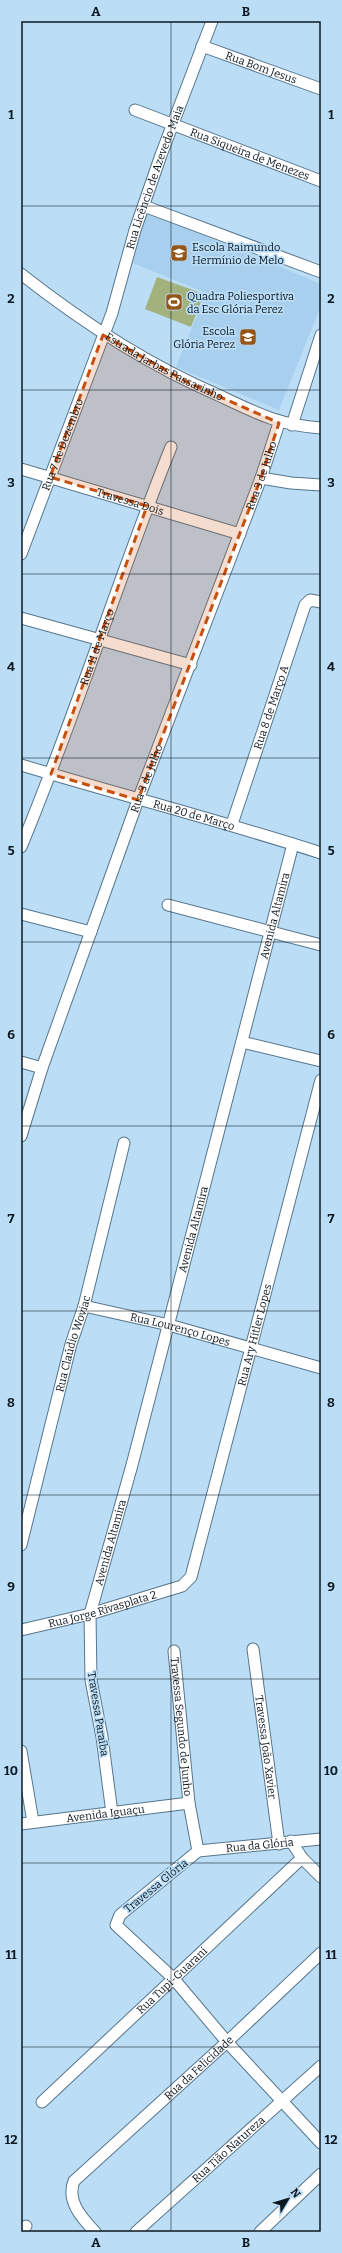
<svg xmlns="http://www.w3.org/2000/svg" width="342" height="2253" font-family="Bitter,serif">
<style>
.built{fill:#a8d0ee}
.green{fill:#a3b17d}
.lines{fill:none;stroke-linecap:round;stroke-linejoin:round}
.minor-casing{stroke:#57768c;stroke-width:13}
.minor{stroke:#fff;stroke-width:11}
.marked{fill:#c74f0f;fill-opacity:0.2;stroke:#c74f0f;stroke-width:3;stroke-dasharray:8 5;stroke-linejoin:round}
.grid{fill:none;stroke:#0c1821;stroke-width:1;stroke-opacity:0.55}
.labels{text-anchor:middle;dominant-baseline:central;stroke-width:3.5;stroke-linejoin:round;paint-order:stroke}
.street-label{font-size:11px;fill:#0c1821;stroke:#bbddf6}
.poi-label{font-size:11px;fill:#0c1821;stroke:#bbddf6;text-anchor:start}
.neatline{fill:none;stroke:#0c1821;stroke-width:1.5}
.grid-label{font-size:13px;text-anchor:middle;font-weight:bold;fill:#0c1821}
</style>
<rect width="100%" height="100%" fill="#bbddf6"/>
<!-- built -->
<path class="built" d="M146 211 321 284V306L279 410 176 367 206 293 133 263Z"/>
<!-- green -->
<path class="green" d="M157 277 204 294 191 327 145 309Z"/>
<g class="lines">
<defs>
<g id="minor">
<path id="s1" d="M202 46 321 89"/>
<path id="s2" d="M135 110 321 181"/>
<path d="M144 206 321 272"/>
<path id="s3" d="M21 274C82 322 146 364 218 395 256 413 278 425 321 428"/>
<path d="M292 425 321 335"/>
<path id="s4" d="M21 469 240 534"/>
<path d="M261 478 291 483 321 485"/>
<path id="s5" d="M21 554 112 313 135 230 161 155 212 21"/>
<path d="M21 618 191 665"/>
<path id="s6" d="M21 765C121 795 222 821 321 853"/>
<path id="s7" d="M232 824 305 605 310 600 321 602"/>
<path id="s8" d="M21 847C76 715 118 579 171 447"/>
<path d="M168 905 321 945"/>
<path d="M21 914 91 932"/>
<path d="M242 1042 321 1061"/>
<path d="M21 1062 42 1068"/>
<path id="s9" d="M21 1136 42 1068 138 800 261 478 279 423"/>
<path id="s10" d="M84 1306 169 1325 321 1368"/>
<path id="s11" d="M21 1545 71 1344 84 1306 124 1143"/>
<path id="s12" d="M21 1630 90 1614 182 1586 191 1577 321 1080"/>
<path id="s13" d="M253 1649 279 1844"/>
<path id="s14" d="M174 1651 189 1803 198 1851"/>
<path d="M21 1751 33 1822"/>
<path id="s15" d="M112 1813 102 1737 91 1680 90 1614 132 1465 293 844"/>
<path id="s16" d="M21 1824 189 1803"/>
<path d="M291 1841 302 1858 321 1877"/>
<path d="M198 1851 120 1915 116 1925 173 1978 227 2042 321 2143"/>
<path id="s17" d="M198 1851 321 1839"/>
<path id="s18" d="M42 2102 302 1858"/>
<path d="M21 2231 26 2226"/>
<path id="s19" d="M95 2232C82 2218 66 2201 74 2181L227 2042 321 1953"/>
<path id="s20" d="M136 2232 321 2066"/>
<path d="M260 2232 321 2174"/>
</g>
</defs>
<!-- minor casing -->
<use href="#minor" class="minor-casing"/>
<!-- minor -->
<use href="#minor" class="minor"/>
</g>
<!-- marked area -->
<path class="marked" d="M103 335 189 383 279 423 261 478 138 800 51 774 147 506 50 477Z"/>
<!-- grid -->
<path class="grid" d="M171 21V2232M21 206H321M21 390H321M21 574H321M21 758H321M21 942H321M21 1126H321M21 1311H321M21 1495H321M21 1679H321M21 1863H321M21 2047H321"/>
<!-- icons -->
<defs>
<symbol id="school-square" viewBox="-11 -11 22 22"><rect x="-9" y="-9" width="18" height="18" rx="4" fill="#935618" stroke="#bbddf6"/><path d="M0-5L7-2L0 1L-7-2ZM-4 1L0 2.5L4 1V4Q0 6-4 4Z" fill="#fff"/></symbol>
<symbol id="stadium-square" viewBox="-11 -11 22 22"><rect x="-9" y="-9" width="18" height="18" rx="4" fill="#935618" stroke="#bbddf6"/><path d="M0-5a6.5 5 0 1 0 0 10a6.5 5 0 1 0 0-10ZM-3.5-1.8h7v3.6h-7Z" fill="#fff"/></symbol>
</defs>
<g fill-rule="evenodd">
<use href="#school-square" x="169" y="243" width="20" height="20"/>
<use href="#stadium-square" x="164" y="292" width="20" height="20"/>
<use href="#school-square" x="238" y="327" width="20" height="20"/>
</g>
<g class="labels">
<!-- street labels -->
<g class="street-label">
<text stroke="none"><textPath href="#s1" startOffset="63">Rua Bom Jesus</textPath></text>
<text stroke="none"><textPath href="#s2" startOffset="123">Rua Siqueira de Menezes</textPath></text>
<text stroke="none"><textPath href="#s5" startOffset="400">Rua Licêncio de Azevedo Maia</textPath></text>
<text stroke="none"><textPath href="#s3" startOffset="171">Estrada Jarbas Passarinho</textPath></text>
<text stroke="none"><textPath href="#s5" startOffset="117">Rua 7 de Dezembro</textPath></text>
<text stroke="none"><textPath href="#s9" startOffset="703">Rua 3 de Julho</textPath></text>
<text stroke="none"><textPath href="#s4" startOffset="114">Travessa Dois</textPath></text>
<text stroke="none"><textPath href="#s8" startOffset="214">Rua 11 de Março</textPath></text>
<text stroke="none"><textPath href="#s7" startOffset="123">Rua 8 de Março A</textPath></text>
<text stroke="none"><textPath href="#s9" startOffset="379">Rua 3 de Julho</textPath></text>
<text stroke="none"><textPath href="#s6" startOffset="180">Rua 20 de Março</textPath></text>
<text stroke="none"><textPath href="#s15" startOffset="923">Avenida Altamira</textPath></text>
<text stroke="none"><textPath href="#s15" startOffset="599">Avenida Altamira</textPath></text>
<text stroke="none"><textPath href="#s10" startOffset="99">Rua Lourenço Lopes</textPath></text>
<text stroke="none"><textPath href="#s12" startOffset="430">Rua Ary Hitler Lopes</textPath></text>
<text stroke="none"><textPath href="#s11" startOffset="208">Rua Claúdio Woviac</textPath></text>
<text stroke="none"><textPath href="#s15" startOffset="275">Avenida Altamira</textPath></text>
<text stroke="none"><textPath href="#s12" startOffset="84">Rua Jorge Rivasplata 2</textPath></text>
<text transform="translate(98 1714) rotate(81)">Travessa Paraíba</text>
<text stroke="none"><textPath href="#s14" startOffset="76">Travessa Segundo de Junho</textPath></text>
<text stroke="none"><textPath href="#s13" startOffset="99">Travessa João Xavier</textPath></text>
<text stroke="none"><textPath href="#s16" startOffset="85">Avenida Iguaçu</textPath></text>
<text stroke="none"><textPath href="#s17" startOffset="62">Rua da Glória</textPath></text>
<text transform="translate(156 1886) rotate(-39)">Travessa Glória</text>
<text stroke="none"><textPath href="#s18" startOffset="178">Rua Tupi-Guarani</textPath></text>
<text stroke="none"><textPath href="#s19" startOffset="227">Rua da Felicidade</textPath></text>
<text stroke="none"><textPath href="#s20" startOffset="124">Rua Tião Natureza</textPath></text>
</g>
<!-- poi labels -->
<g class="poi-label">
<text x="192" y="247">Escola Raimundo<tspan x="192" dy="13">Hermínio de Melo</tspan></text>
<text x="187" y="296">Quadra Poliesportiva<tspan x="187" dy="13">da Esc Glória Perez</tspan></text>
<text x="235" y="331" text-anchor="end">Escola<tspan x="235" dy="13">Glória Perez</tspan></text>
</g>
</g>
<!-- border -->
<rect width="342" height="2253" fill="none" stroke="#bbddf6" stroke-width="44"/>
<!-- north arrow -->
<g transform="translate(288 2199) rotate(52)" stroke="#bbddf6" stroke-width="3" paint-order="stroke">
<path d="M0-3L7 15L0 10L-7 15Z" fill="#0c1821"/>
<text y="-6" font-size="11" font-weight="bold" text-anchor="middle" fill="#0c1821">N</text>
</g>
<rect x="22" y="22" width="298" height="2209" class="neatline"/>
<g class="grid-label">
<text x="96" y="16">A</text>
<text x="246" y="16">B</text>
<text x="11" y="119">1</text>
<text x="331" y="119">1</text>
<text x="11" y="303">2</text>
<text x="331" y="303">2</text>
<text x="11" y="487">3</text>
<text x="331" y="487">3</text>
<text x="11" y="671">4</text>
<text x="331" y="671">4</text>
<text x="11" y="855">5</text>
<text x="331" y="855">5</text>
<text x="11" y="1039">6</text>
<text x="331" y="1039">6</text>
<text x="11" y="1223">7</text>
<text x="331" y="1223">7</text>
<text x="11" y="1407">8</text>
<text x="331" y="1407">8</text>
<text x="11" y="1591">9</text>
<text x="331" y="1591">9</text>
<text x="11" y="1775">10</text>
<text x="331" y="1775">10</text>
<text x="11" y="1959">11</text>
<text x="331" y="1959">11</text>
<text x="11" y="2144">12</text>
<text x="331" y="2144">12</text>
<text x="96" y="2247">A</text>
<text x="246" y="2247">B</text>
</g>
</svg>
